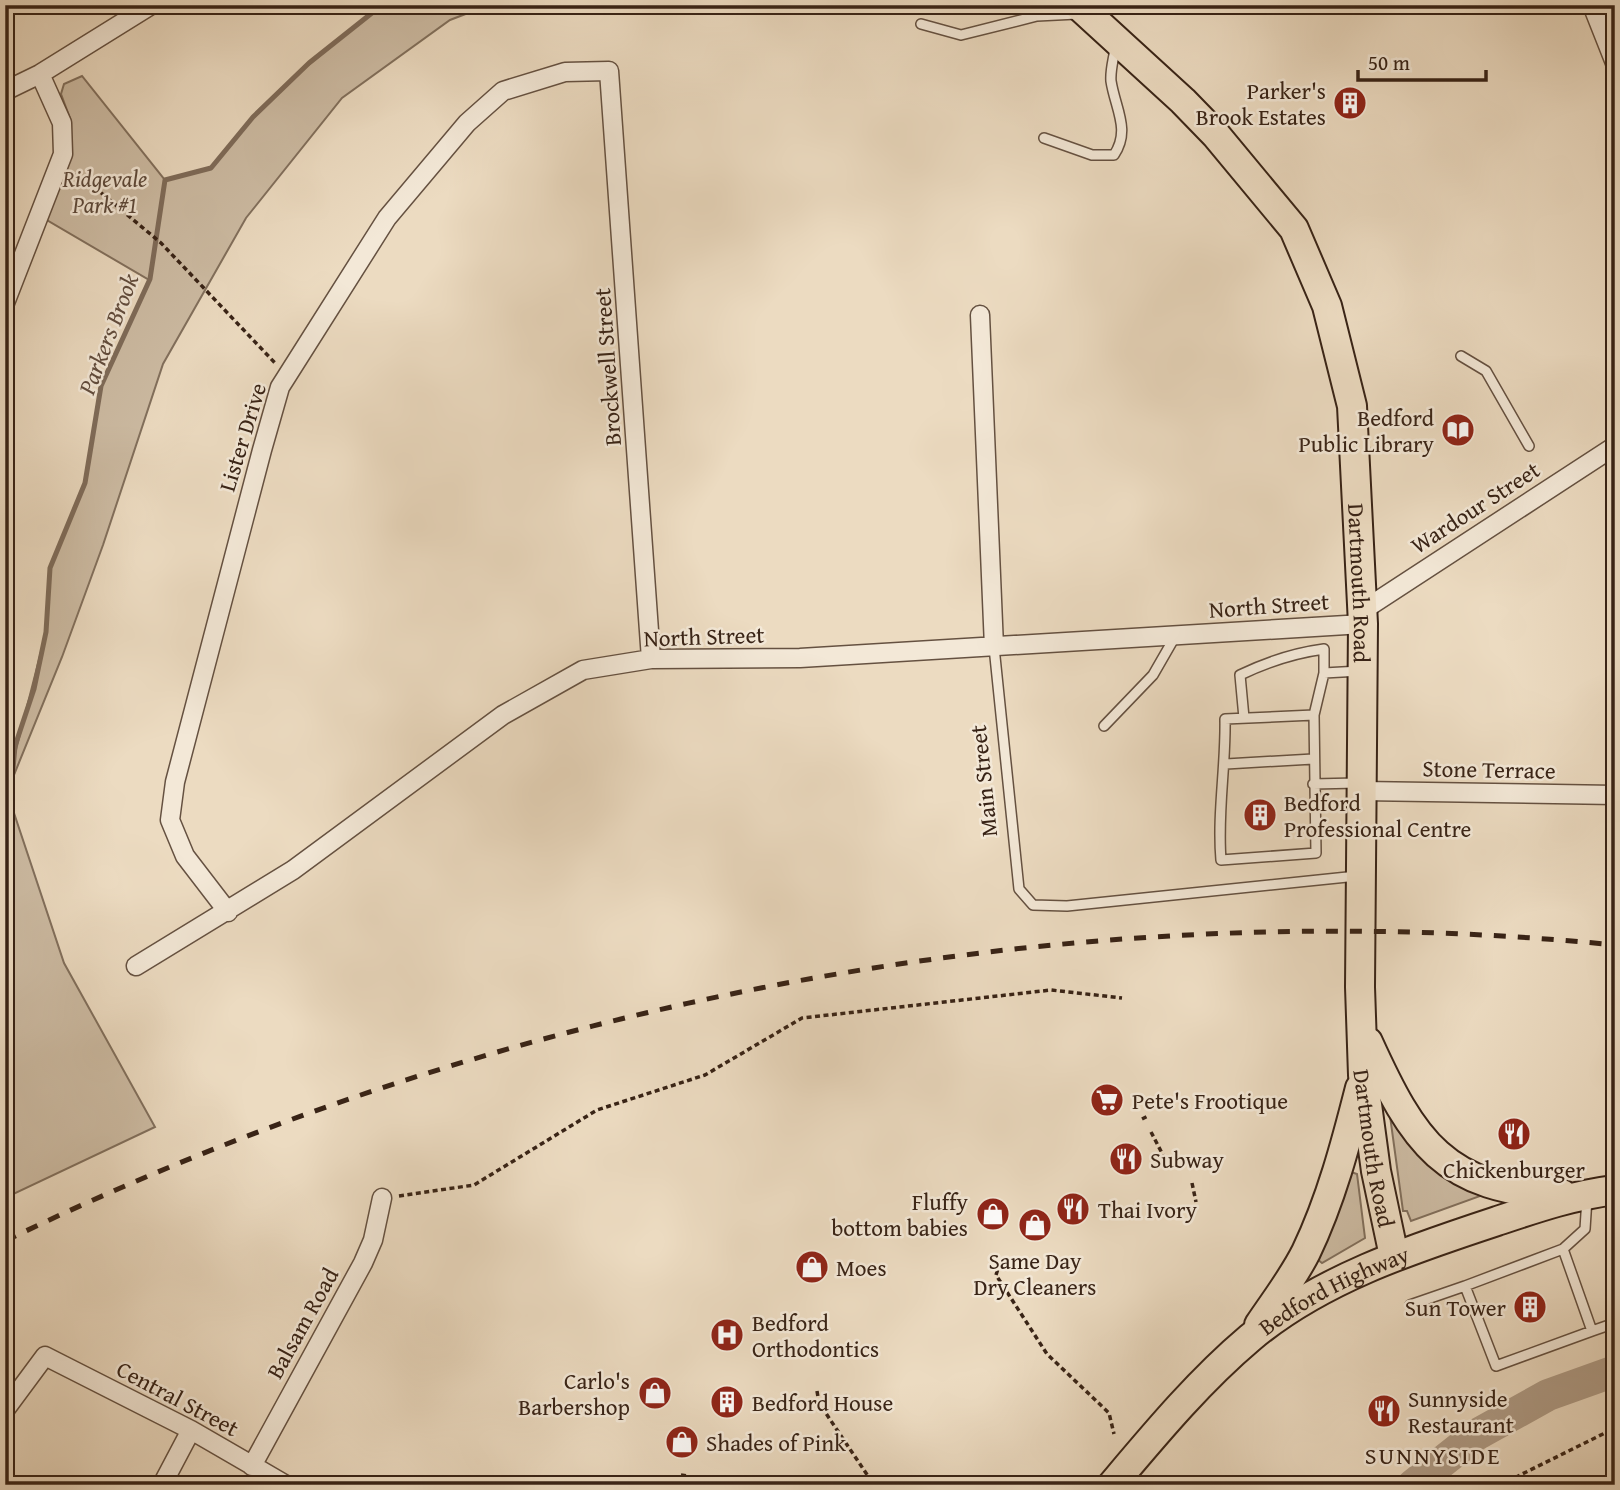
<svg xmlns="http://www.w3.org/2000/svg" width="1620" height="1490" font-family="'Gentium Book Plus',serif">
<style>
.green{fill:#cdbca4;stroke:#82705d;stroke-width:2}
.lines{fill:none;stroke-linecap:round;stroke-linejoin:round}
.stream{stroke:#7f6c5a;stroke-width:5}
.river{stroke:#af9c87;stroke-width:32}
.lane-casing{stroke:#655141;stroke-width:12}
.street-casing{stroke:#655141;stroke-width:21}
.primary-casing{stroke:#382316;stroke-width:32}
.path{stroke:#382316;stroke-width:3.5;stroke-dasharray:5 3.5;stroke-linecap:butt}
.lane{stroke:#f3e8d7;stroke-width:9}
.street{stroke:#f3e8d7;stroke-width:18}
.primary{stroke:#ecdbc1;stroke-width:28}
.rail{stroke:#382316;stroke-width:5;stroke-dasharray:12 12;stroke-linecap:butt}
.labels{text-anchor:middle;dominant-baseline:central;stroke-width:5;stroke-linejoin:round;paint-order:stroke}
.poi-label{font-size:23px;fill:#382316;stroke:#f3e8d7;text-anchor:start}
.park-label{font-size:23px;font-style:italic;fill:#5d493a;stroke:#f3e8d7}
.street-label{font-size:23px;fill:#382316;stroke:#f3e8d7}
.water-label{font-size:24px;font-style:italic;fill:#624d3e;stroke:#f3e8d7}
.neighbourhood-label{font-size:24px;letter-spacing:2px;fill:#382316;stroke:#f3e8d7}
</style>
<rect width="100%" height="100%" fill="#ecdbc1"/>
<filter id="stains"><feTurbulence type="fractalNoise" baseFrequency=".00286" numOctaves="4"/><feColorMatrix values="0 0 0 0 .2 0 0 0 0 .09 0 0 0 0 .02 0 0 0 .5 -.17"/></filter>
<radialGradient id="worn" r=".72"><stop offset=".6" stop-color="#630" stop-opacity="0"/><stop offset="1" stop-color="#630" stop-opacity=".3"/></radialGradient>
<!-- green -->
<path class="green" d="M382 5H489L450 20 342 98 246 218 163 364 103 545 62 657 7 792 64 963 155 1127 5 1198V793L46 632 50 568 85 483 101 386 149 280 40 216 71 121 61 94 64 84 82 76 165 180 211 168 253 117 301 71Z
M887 5H1003L915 13Z
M1390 1116 1483 1195 1411 1221 1407 1211H1403Z
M1351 1172 1357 1174 1365 1238 1322 1263 1317 1259Z"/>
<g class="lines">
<!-- stream -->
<path class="stream" d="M5 859 15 746 34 689 46 632 50 568 85 483 101 386 150 279 165 180 211 168 253 117 309 63 382 5"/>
<!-- river -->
<path class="river" d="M1413 1485 1476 1435 1548 1395 1615 1371"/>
<defs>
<path id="lane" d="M921 24 961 35 1037 16 1077 14
M1044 138 1092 155H1114C1131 130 1115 108 1111 81 1110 70 1114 58 1115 48
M1461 356 1486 371 1529 446
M994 647 1019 889 1033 905 1067 906 1357 876
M1314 715 1316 853 1221 860C1217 813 1226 766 1225 719Z
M1314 715 1324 673
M1244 718 1240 675C1267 662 1294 653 1324 649V673L1360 671
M1104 726 1153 675 1176 635
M1226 764 1313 759
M1313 784 1357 783
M1615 1086V1106
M1563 1249 1465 1286 1496 1366 1592 1331 1563 1249 1585 1229 1587 1198
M1410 1305 1465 1286
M1592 1331 1615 1323"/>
<path id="street" d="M1592 5 1615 63
M5 91 40 74 151 5
M5 303 63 154 62 123 40 74
M980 315 994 647
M1362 611 1615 446
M1362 791 1615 795
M228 912 185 856 170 820 175 782 262 450 280 387 287 376 387 218 467 123 503 91 565 72 609 71 651 659
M136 966 293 870 503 715 583 670 651 659 800 658 1363 624
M5 1410 45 1356 191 1430 286 1485
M252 1466 363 1263 373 1240 382 1198
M162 1485 191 1430"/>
<g id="primary">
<path id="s1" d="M1078 5 1183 101 1216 135 1294 229 1327 306 1352 406 1363 624 1360 987 1363 1075 1376 1171 1394 1256"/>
<path d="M1368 1042C1413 1141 1444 1191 1562 1194"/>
<path d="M1259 1325C1275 1301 1293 1278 1306 1252 1331 1200 1346 1143 1360 1088"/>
<path id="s2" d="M1112 1485C1155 1434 1199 1381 1250 1338 1320 1279 1412 1249 1497 1221 1536 1208 1574 1195 1615 1190"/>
</g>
</defs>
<!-- lane casing -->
<use href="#lane" class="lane-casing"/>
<!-- street casing -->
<use href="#street" class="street-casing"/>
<!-- primary casing -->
<use href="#primary" class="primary-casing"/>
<!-- path -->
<path class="path" d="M73 174 87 181 161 243 276 364
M1142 1119 1148 1116
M1151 1132 1163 1155
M1192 1183 1196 1202
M399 1196 474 1185 597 1110 705 1075 802 1018 1051 990 1122 998
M1000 1262 996 1275 1047 1354 1109 1413 1114 1434
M817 1391 819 1403 874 1485
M681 1475 688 1476
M1500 1485 1615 1428"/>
<!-- lane -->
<use href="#lane" class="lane"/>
<!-- street -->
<use href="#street" class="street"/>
<!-- primary -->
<use href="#primary" class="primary"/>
<!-- rail -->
<path class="rail" d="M5 1241C500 1001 1067 890 1615 945"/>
</g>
<!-- icons -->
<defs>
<symbol id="building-disc" viewBox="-11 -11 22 22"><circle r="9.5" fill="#8f2418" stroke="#f3e8d7"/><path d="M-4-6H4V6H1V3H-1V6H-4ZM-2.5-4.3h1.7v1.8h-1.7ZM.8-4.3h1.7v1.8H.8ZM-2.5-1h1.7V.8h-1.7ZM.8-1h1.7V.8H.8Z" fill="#fff"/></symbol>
<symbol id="library-disc" viewBox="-11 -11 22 22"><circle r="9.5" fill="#8f2418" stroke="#f3e8d7"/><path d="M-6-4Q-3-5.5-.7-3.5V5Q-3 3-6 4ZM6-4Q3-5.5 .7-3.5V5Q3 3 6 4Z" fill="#fff"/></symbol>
<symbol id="supermarket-disc" viewBox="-11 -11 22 22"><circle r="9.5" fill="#8f2418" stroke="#f3e8d7"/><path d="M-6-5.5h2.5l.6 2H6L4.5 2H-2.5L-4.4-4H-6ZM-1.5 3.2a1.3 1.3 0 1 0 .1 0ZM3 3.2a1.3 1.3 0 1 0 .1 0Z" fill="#fff"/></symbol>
<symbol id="restaurant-disc" viewBox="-11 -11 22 22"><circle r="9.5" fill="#8f2418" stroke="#f3e8d7"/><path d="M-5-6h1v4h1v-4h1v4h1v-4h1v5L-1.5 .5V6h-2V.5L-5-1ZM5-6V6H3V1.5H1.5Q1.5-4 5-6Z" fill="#fff"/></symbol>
<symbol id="shop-disc" viewBox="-11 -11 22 22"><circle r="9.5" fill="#8f2418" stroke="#f3e8d7"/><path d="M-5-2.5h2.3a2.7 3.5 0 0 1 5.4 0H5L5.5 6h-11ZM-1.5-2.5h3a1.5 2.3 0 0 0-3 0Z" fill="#fff"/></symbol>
<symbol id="hospital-disc" viewBox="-11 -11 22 22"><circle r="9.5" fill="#8f2418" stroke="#f3e8d7"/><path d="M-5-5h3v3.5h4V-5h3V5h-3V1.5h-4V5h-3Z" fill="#fff"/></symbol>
</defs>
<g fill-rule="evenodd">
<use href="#building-disc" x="1331" y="84" width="38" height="38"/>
<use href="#library-disc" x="1439" y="411" width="38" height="38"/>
<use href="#building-disc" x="1241" y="796" width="38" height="38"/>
<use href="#supermarket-disc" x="1088" y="1081" width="38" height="38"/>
<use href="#restaurant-disc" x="1495" y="1115" width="38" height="38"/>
<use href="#restaurant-disc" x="1107" y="1140" width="38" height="38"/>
<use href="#restaurant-disc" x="1054" y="1190" width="38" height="38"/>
<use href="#shop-disc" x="974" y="1195" width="38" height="38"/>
<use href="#shop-disc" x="1016" y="1206" width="38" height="38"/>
<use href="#shop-disc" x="793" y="1248" width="38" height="38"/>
<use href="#building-disc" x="1511" y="1288" width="38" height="38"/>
<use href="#hospital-disc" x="708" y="1316" width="38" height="38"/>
<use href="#shop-disc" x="636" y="1374" width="38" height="38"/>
<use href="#building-disc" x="708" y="1383" width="38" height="38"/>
<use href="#restaurant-disc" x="1365" y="1392" width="38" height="38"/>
<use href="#shop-disc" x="663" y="1423" width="38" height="38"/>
</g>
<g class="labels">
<!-- poi labels -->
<g class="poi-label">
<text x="1326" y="90" text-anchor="end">Parker's<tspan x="1326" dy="26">Brook Estates</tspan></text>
<text x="1434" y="417" text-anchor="end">Bedford<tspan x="1434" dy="26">Public Library</tspan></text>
<text x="1284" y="802">Bedford<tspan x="1284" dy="26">Professional Centre</tspan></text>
<text x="1132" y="1100">Pete's Frootique</text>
<text x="1150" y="1159">Subway</text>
<text x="1514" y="1169" text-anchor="middle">Chickenburger</text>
<text x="968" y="1201" text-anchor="end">Fluffy<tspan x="968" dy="26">bottom babies</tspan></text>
<text x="1098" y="1209">Thai Ivory</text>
<text x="1035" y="1260" text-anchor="middle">Same Day<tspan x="1035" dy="26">Dry Cleaners</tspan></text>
<text x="836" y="1267">Moes</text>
<text x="1506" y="1307" text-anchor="end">Sun Tower</text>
<text x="752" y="1322">Bedford<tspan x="752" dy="26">Orthodontics</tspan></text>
<text x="630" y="1380" text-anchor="end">Carlo's<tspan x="630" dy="26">Barbershop</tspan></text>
<text x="1408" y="1398">Sunnyside<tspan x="1408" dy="26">Restaurant</tspan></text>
<text x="752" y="1402">Bedford House</text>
<text x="706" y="1442">Shades of Pink</text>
</g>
<!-- park labels -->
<g class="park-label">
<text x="105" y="178">Ridgevale<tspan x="105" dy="26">Park #1</tspan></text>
</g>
<!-- street labels -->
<g class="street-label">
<text transform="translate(607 367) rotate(-94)">Brockwell Street</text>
<text transform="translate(242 437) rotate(-73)">Lister Drive</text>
<text transform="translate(1475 507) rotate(-33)">Wardour Street</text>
<text stroke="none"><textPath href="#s1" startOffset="676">Dartmouth Road</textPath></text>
<text transform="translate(1269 605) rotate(-4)">North Street</text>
<text transform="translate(704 636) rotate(-2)">North Street</text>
<text transform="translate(1489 769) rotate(1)">Stone Terrace</text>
<text transform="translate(983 781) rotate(-96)">Main Street</text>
<text stroke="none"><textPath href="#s1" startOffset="1242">Dartmouth Road</textPath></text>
<text stroke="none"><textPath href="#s2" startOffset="299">Bedford Highway</textPath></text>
<text transform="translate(302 1323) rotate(-61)">Balsam Road</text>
<text transform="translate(178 1398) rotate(28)">Central Street</text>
</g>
<!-- water labels -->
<g class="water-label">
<text transform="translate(108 334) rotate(-69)">Parkers Brook</text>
</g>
<!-- neighbourhood labels -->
<g class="neighbourhood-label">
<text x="1433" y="1455">SUNNYSIDE</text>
</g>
</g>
<!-- margin -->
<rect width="1620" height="1490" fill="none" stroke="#ecdbc1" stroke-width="28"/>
<rect x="7" y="7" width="1606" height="1476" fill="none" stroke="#382316" stroke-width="3.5"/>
<rect x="14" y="14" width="1592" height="1462" fill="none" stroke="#382316" stroke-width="2"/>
<!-- scale -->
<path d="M1358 70v10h128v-10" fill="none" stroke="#382316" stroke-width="3.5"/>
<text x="1368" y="70" font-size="21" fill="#382316" stroke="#f3e8d7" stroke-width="5" paint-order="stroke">50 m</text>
<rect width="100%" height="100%" filter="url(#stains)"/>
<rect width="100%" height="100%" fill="url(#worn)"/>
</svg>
